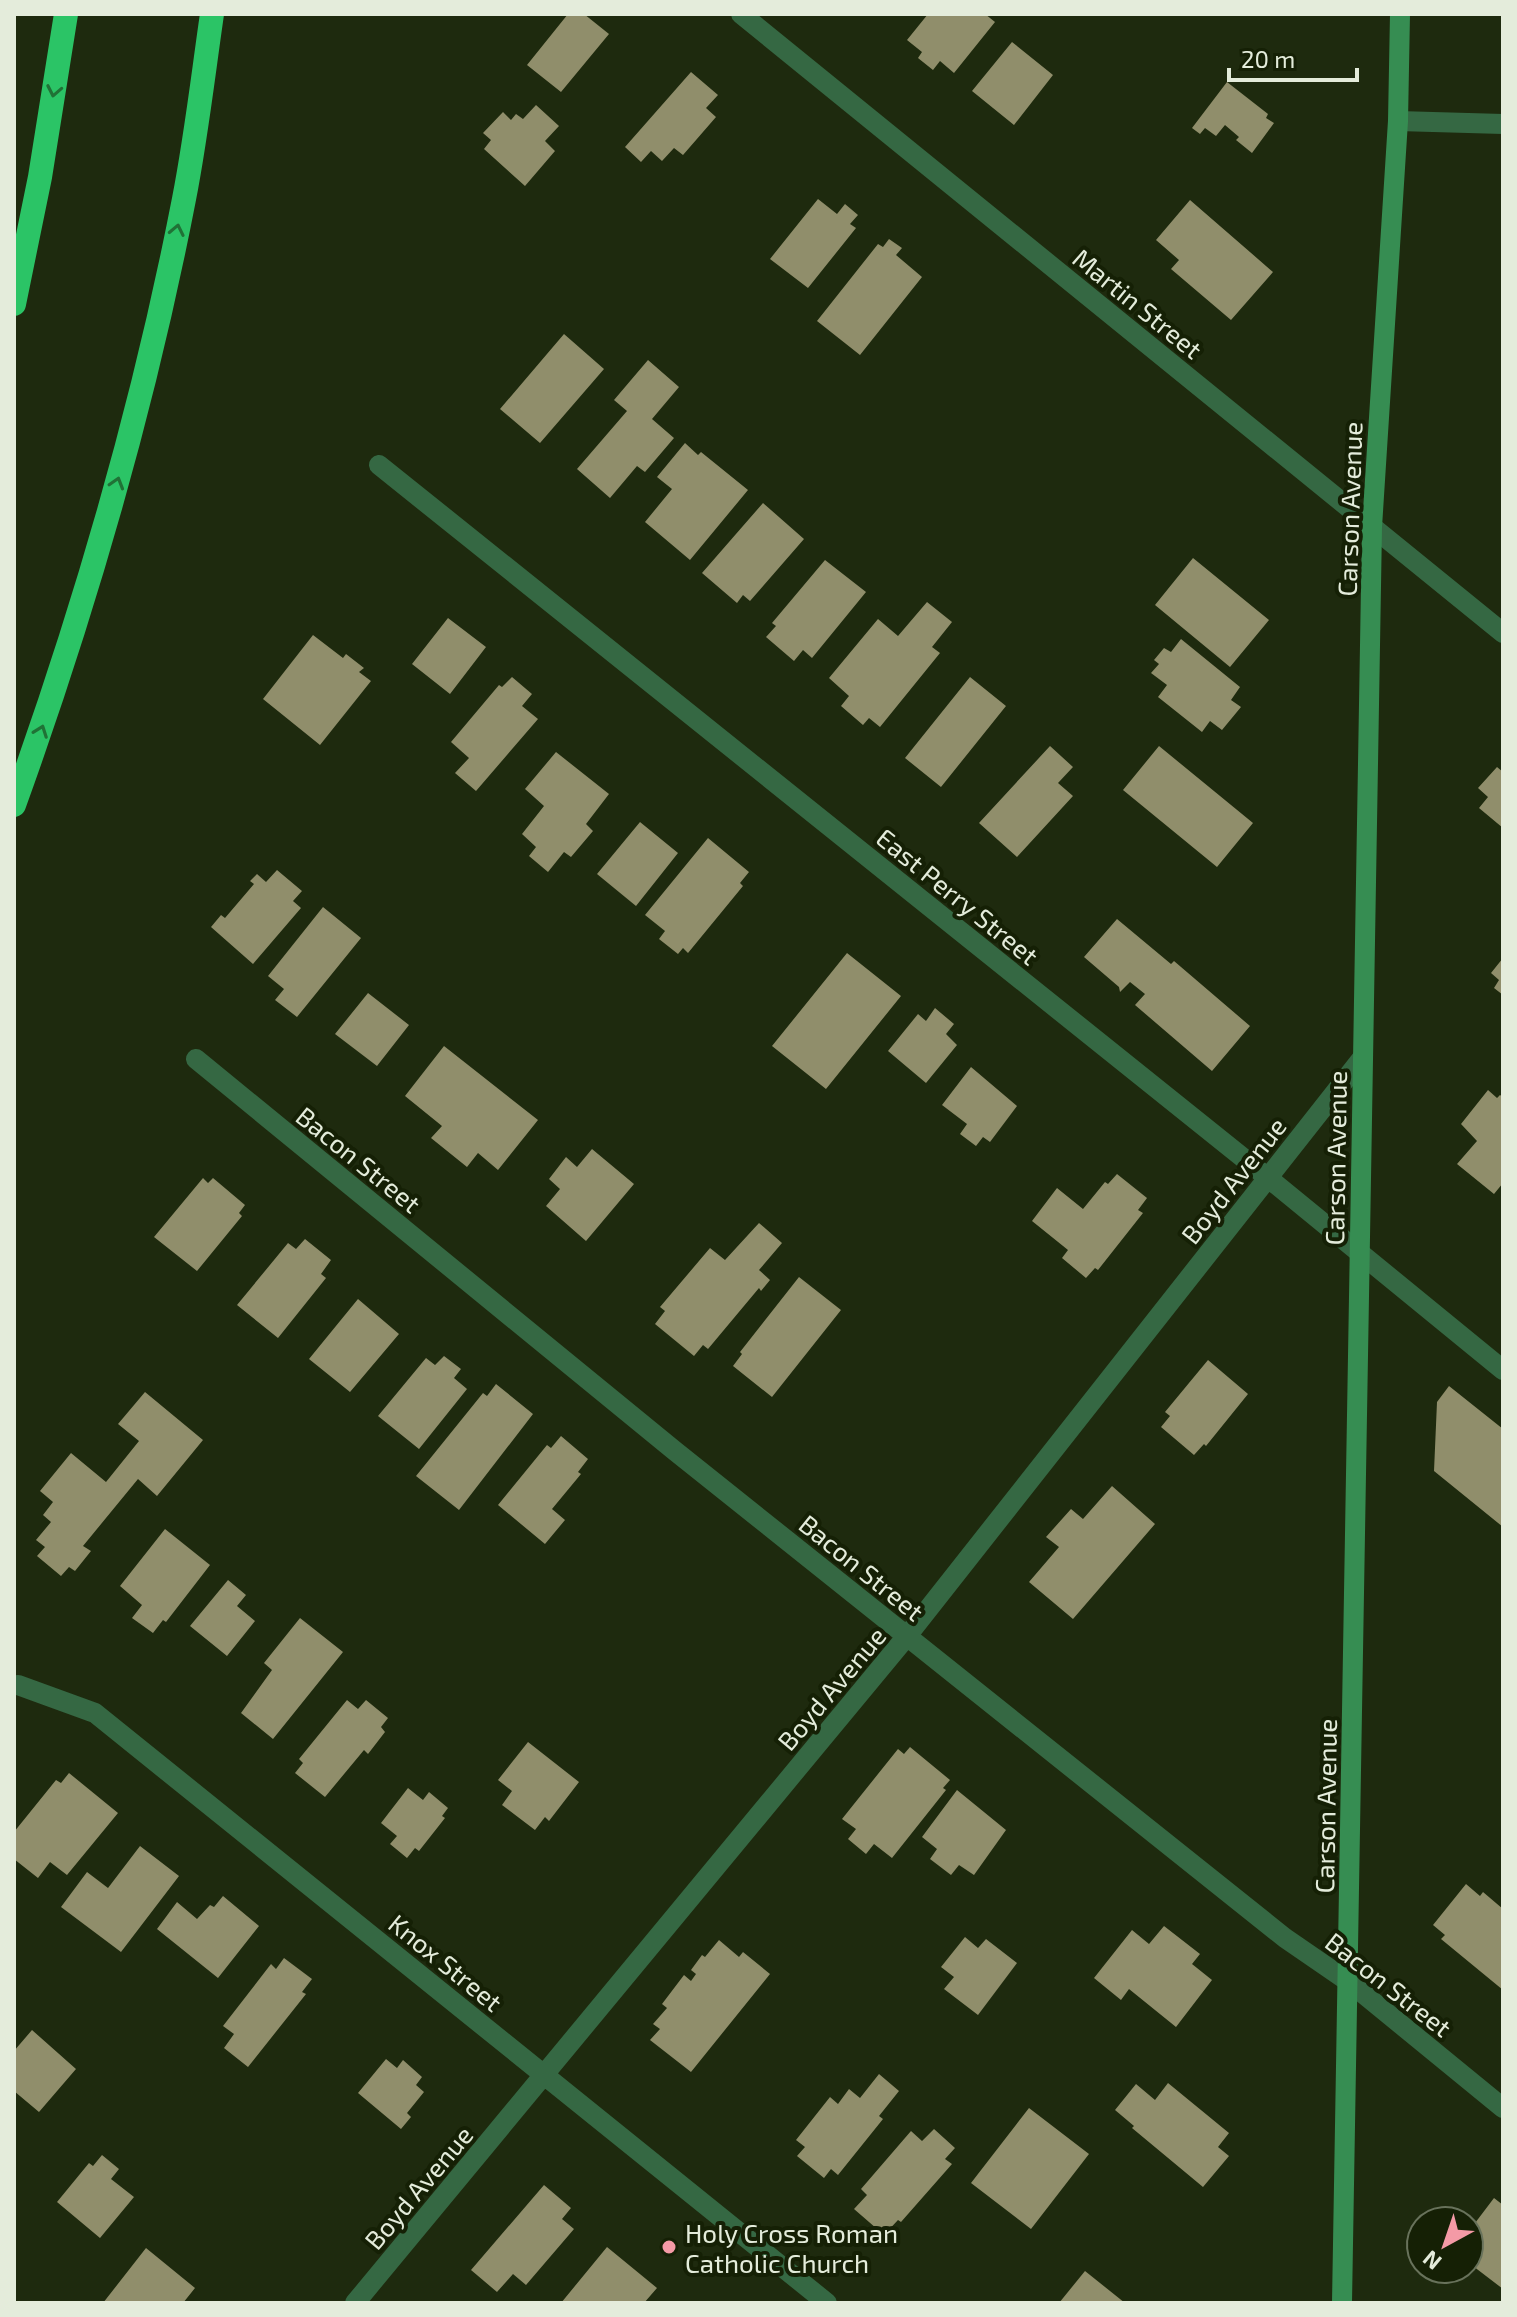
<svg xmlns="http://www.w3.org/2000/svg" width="1517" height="2317" font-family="'Exo 2',sans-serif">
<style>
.building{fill:#908e6b}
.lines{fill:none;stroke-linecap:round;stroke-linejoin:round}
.street{stroke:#356843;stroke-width:20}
.secondary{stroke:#368d52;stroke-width:20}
.highway{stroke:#2bc466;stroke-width:24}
.oneway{stroke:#207236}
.poi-dot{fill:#f49aa6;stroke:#152005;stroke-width:3}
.labels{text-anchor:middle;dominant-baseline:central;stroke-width:8;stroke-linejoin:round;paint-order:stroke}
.street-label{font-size:26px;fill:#e4ecdb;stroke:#152005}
.poi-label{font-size:26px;fill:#e4ecdb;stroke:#152005;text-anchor:start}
</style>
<rect width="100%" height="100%" fill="#1e2a0e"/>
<!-- building -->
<path class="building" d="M568 14H584L609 34 561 92 527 65Z
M928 14H985L995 22 954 73 940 61 933 70 918 58 922 52 907 40Z
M1012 42 1053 75 1014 125 972 91Z
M691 72 718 95 706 108 716 117 683 155 674 148 662 161 651 151 641 162 625 147Z
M1227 82 1268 114 1266 118 1274 123 1252 153 1236 140 1239 137 1225 125 1216 136 1205 128 1200 134 1192 128Z
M536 105 559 126 545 141 555 151 525 186 484 149 491 140 483 133 503 112 511 120 516 114 523 119Z
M818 199 837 214 845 204 858 215 850 224 856 228 808 288 770 259Z
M1190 200 1273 272 1231 320 1171 269 1179 260 1156 240Z
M889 239 902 248 896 255 922 277 860 355 817 321 878 244 883 247Z
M564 334 604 369 540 443 500 409Z
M648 360 679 387 652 419 674 438 645 472 637 466 610 498 577 469 627 411 614 400Z
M685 443 698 455 701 452 748 490 690 560 645 522 672 489 657 477Z
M763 503 804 539 750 601 743 595 737 603 702 573Z
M1193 558 1269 620 1230 667 1155 605Z
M825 560 866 592 812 658 803 650 794 661 766 637 776 626 772 623Z
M927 602 952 622 932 647 940 653 880 727 869 718 863 725 841 706 849 696 829 678 878 619 898 636Z
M448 618 486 647 450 694 412 664Z
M313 635 343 658 346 654 364 668 359 672 371 681 320 745 263 699Z
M1181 639 1240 687 1231 700 1241 707 1222 730 1210 721 1202 732 1158 697 1167 685 1151 673 1159 664 1154 660 1164 648 1171 652Z
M512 677 532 694 522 706 538 719 476 791 455 773 469 758 451 742 499 685 502 687Z
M970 677 1006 706 941 787 905 758Z
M1050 746 1073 767 1058 783 1073 796 1017 857 979 823Z
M1159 746 1253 823 1217 867 1123 790Z
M556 752 609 794 586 824 593 831 571 857 564 852 548 872 529 856 536 847 522 834 544 806 525 789Z
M1497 767 1503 772V828L1479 808 1488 797 1478 788Z
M640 822 678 853 636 906 597 874Z
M708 838 749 872 740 883 743 886 688 953 683 948 678 954 659 939 665 931 645 915Z
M277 870 302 891 293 901 301 908 253 964 211 927 221 915 225 918 254 884 250 881 257 874 266 882Z
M323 907 361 938 297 1017 275 1000 284 989 268 976Z
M1117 919 1171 964 1174 961 1250 1026 1212 1071 1135 1005 1145 994 1130 982 1120 992 1119 987 1084 957Z
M847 953 901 996 826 1089 772 1046Z
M1503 958V995L1494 988 1499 980 1491 973Z
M368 993 409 1025 377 1066 335 1034Z
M935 1008 954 1024 946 1034 957 1045 926 1083 888 1051 918 1014 926 1021Z
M444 1046 538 1120 498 1170 478 1153 467 1167 431 1138 442 1126 405 1096Z
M971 1067 1017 1106 990 1142 983 1137 976 1146 960 1134 967 1124 942 1105Z
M1488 1090 1497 1098 1500 1095 1503 1097V1183L1494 1194 1457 1164 1477 1141 1461 1124Z
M592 1149 634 1184 586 1241 546 1206 560 1189 549 1179 566 1157 577 1167Z
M1117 1174 1147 1198 1138 1210 1143 1213 1098 1270 1095 1268 1086 1278 1062 1258 1068 1250 1032 1221 1057 1188 1083 1209 1105 1182 1108 1184Z
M203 1178 208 1183 213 1178 245 1205 239 1213 242 1216 197 1271 154 1237Z
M759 1223 782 1243 759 1270 770 1280 761 1291 759 1288 708 1349 703 1345 694 1356 655 1324 665 1311 660 1307 710 1248 725 1260Z
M305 1239 331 1260 321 1274 326 1278 278 1338 237 1305 288 1243 296 1249Z
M799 1277 841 1310 772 1397 733 1366 742 1354 740 1352Z
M358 1299 399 1334 350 1392 309 1359Z
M444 1356 461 1369 454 1378 467 1389 419 1449 378 1416 426 1358 435 1365Z
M1208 1360 1248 1394 1206 1446 1204 1444 1194 1455 1161 1427 1170 1416 1165 1412Z
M496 1384 533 1414 459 1510 416 1476 483 1393 487 1396Z
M1449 1386 1503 1429V1527L1434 1471 1437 1402Z
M145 1392 203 1440 157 1496 138 1479 83 1546 91 1551 75 1571 69 1567 61 1576 37 1556 45 1547 36 1540 51 1522 43 1515 53 1502 40 1491 71 1453 106 1482 139 1441 118 1424Z
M561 1436 588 1459 578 1472 581 1474 552 1509 565 1520 545 1544 498 1505 547 1445 551 1448Z
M1112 1486 1155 1524 1073 1619 1029 1582 1059 1547 1046 1537 1071 1509 1083 1519Z
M165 1529 210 1565 166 1622 163 1620 153 1633 132 1618 142 1605 120 1586Z
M228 1580 246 1595 237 1606 255 1621 227 1656 190 1626Z
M300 1618 343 1652 273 1739 241 1713 272 1670 264 1663Z
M347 1700 358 1709 366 1700 388 1718 381 1727 385 1732 368 1754 364 1750 325 1797 295 1773 303 1763 299 1759Z
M528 1742 579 1782 549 1821 545 1817 535 1830 502 1805 512 1791 498 1780Z
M910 1747 950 1780 943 1788 946 1790 892 1858 874 1844 866 1854 848 1839 856 1829 842 1819 898 1749 904 1754Z
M69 1773 118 1813 67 1875 50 1862 38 1878 14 1859V1832L56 1780 61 1783Z
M408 1788 423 1800 429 1792 448 1808 442 1816 445 1818 419 1851 415 1848 407 1858 390 1844 397 1836 381 1823Z
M957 1790 1006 1830 974 1875 959 1865 951 1875 930 1859 937 1849 922 1837Z
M140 1846 179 1876 121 1952 61 1907 87 1872 108 1888Z
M1466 1884 1480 1896 1483 1892 1503 1909V1990L1441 1939 1445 1935 1433 1925Z
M223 1896 259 1926 218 1978 157 1929 177 1902 197 1919 210 1905 214 1907Z
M1164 1926 1200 1954 1192 1964 1212 1980 1176 2027 1129 1989 1121 2000 1094 1978 1132 1930 1149 1944Z
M965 1937 978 1948 986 1939 1017 1963 978 2015 944 1989 954 1977 941 1967Z
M719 1940 739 1957 743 1952 770 1974 691 2072 650 2040 660 2029 653 2024 667 2008 662 2004 684 1975 691 1981 696 1974 691 1970 702 1955 705 1957Z
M284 1958 312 1979 302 1992 306 1994 248 2067 224 2048 234 2034 223 2026 271 1964 276 1969Z
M32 2030 76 2069 39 2112 14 2091V2051Z
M386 2059 397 2068 403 2060 422 2077 416 2085 424 2092 407 2113 411 2117 401 2129 358 2093Z
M879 2074 899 2091 879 2116 883 2119 838 2175 831 2169 824 2178 797 2156 805 2147 796 2140 830 2097 838 2104 849 2089 860 2098Z
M1168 2083 1229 2133 1218 2147 1229 2156 1203 2187 1132 2128 1134 2126 1115 2110 1136 2084 1155 2100Z
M1029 2108 1089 2154 1031 2229 971 2183Z
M934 2129 955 2148 945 2159 952 2164 901 2222 898 2220 884 2235 854 2209 867 2195 861 2189 911 2131 922 2141Z
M102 2155 119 2169 111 2179 134 2197 100 2238 57 2202 89 2163 93 2166Z
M544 2185 571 2208 562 2219 574 2229 526 2285 513 2274 497 2292 471 2270Z
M1494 2198 1503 2205V2289L1469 2263V2231Z
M607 2247 657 2288 644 2303H561Z
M146 2248 195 2288 183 2303H103Z
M1085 2271 1125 2303H1059Z"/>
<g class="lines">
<!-- street -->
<path class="street" d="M741 14 1503 633
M1398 121 1503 124
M379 465 1267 1177 1503 1370
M196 1059 675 1451 1285 1938 1349 1982 1503 2108
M18 1685 95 1713 827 2303
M355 2303 907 1636 1363 1057"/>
<!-- secondary -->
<path class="secondary" d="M1342 2303 1372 527 1398 121 1400 14"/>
<!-- highway -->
<path class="highway" d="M14 304 40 177 66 14
M14 805C85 608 144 405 184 199 196 138 203 76 212 14"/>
</g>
<!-- one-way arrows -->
<defs><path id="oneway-chevron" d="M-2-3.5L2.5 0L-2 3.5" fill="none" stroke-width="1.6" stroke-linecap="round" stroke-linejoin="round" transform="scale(2)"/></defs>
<g class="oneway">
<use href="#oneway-chevron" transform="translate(54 91) rotate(101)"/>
<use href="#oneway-chevron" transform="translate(177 230) rotate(-78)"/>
<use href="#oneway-chevron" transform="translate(117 483) rotate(-73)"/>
<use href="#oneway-chevron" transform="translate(41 731) rotate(-70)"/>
</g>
<!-- markers -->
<circle class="poi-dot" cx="669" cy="2247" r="8"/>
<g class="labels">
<!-- street labels -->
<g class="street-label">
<text transform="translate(1138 303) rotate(39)">Martin Street</text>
<text transform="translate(1349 509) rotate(-88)">Carson Avenue</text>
<text transform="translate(958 896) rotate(39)">East Perry Street</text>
<text transform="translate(1335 1158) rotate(-89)">Carson Avenue</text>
<text transform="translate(359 1159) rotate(39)">Bacon Street</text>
<text transform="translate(1233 1180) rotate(-52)">Boyd Avenue</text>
<text transform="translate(862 1567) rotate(39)">Bacon Street</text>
<text transform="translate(831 1688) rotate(-50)">Boyd Avenue</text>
<text transform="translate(1325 1806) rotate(-89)">Carson Avenue</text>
<text transform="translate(446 1962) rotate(39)">Knox Street</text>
<text transform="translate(1389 1984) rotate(38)">Bacon Street</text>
<text transform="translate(418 2187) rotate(-50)">Boyd Avenue</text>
</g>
<!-- poi labels -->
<g class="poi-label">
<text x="685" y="2232">Holy Cross Roman<tspan x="685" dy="30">Catholic Church</tspan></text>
</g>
</g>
<!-- border -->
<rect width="1517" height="2317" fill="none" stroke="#e4ecdb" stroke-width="32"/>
<!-- north arrow -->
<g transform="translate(1445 2245) rotate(220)"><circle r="38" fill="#152005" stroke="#68725b" stroke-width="2"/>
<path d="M0-6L14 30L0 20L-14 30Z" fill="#f49aa6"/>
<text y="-12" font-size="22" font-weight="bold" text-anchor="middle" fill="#e4ecdb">N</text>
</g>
<!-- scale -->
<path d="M1229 68v12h128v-12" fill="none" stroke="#e4ecdb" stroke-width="4"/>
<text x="1241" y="68" font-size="24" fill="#e4ecdb" stroke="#152005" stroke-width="6" paint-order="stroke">20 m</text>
</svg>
